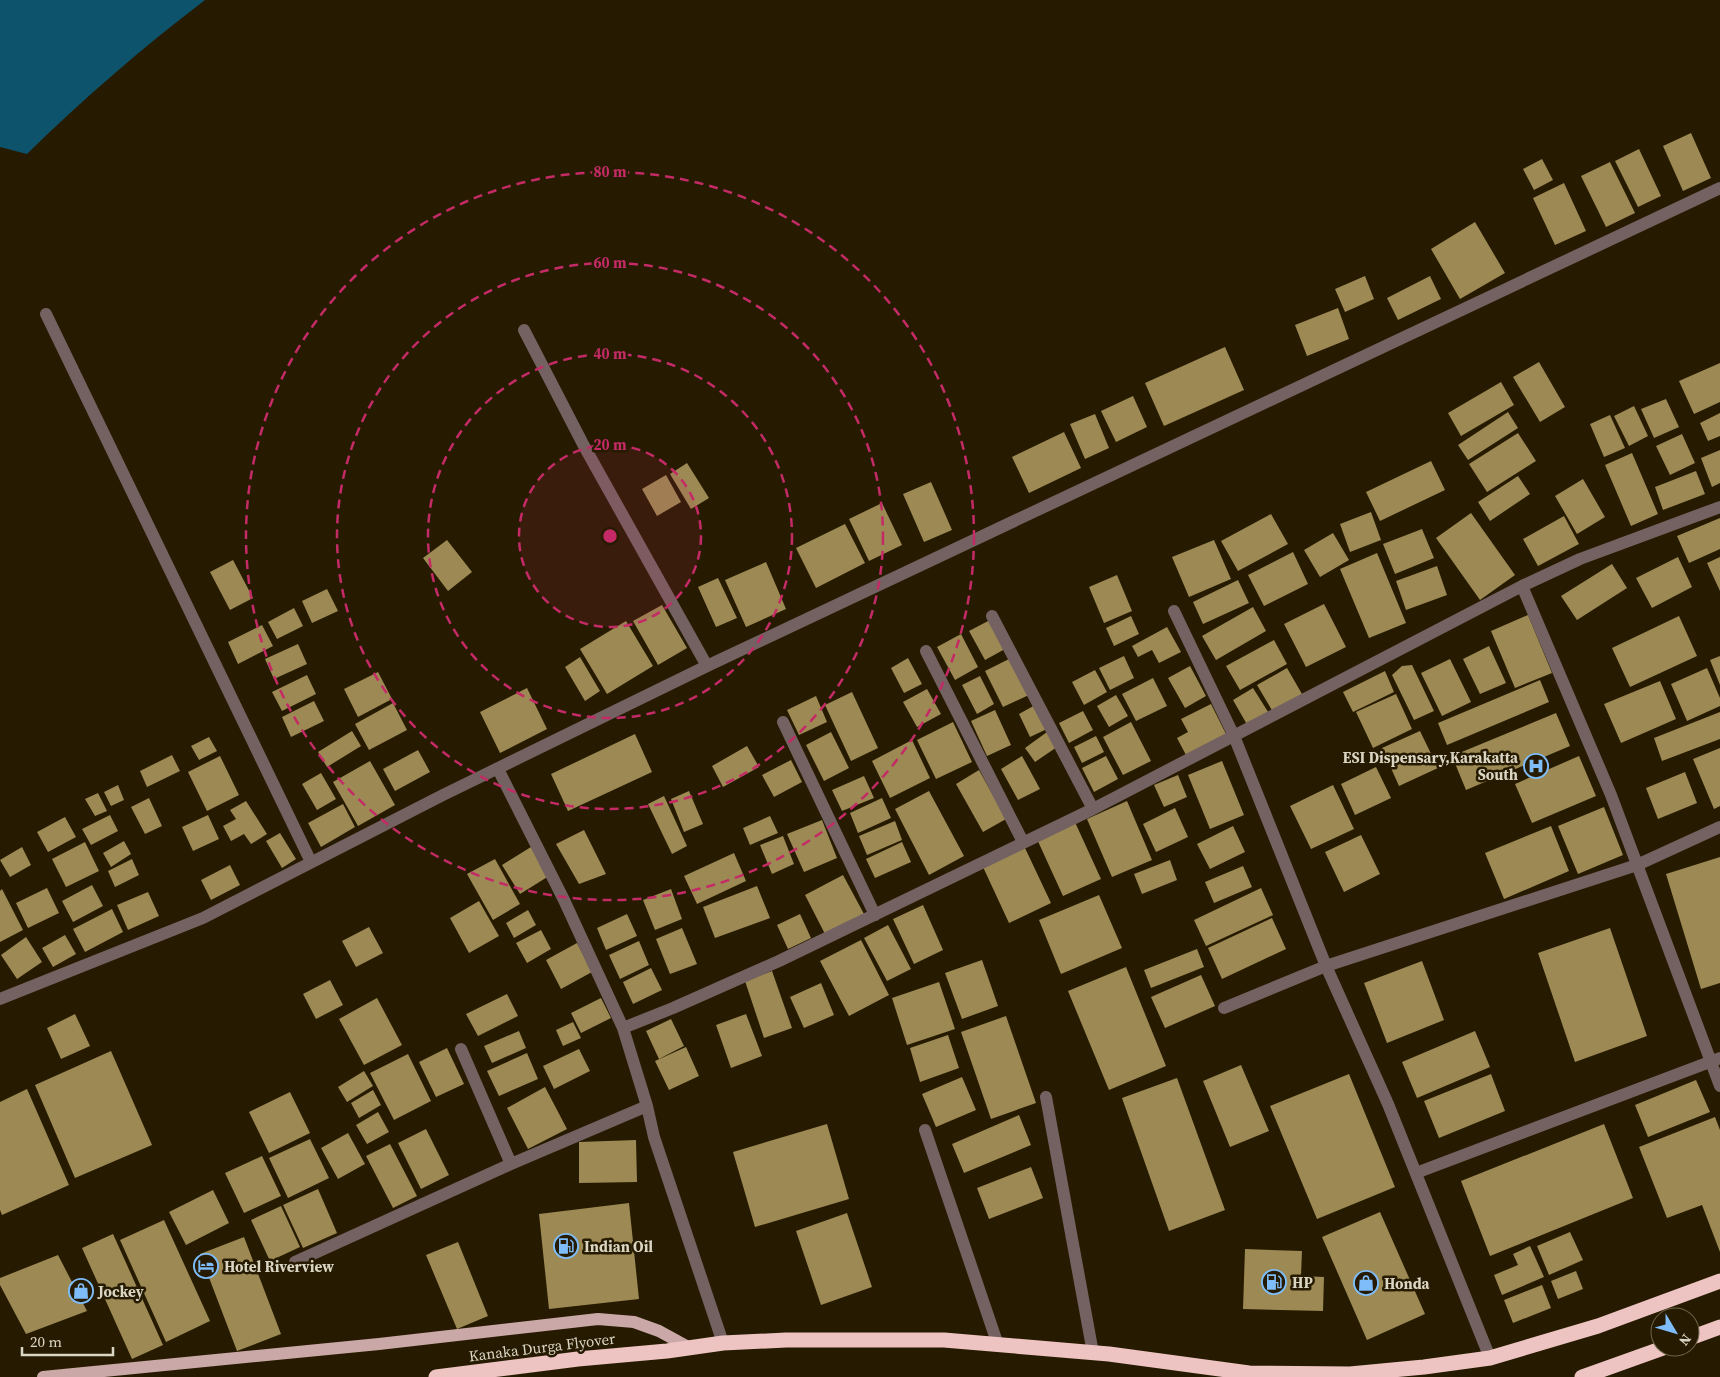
<svg xmlns="http://www.w3.org/2000/svg" width="1720" height="1377" font-family="'Source Serif 4',serif">
<style>
.water{fill:#0d536c}
.building{fill:#9d8953}
.lines{fill:none;stroke-linecap:round;stroke-linejoin:round}
.minor{stroke:#736261;stroke-width:12}
.major{stroke:#caa8a7;stroke-width:12}
.highway{stroke:#eec4c2;stroke-width:15}
.ring{fill:none;stroke:#c42b66;stroke-width:2.5;stroke-dasharray:9 6}
.labels{text-anchor:middle;dominant-baseline:central;stroke-width:5;stroke-linejoin:round;paint-order:stroke}
.poi-label{font-size:15px;font-weight:bold;fill:#dbd5c4;stroke:#261b00;text-anchor:start}
.street-label{font-size:15px;fill:#dbd5c4;stroke:#261b00}
.centre{fill:#c42b66;stroke:#261b00;stroke-width:2.5}
.ring-label{font-size:15px;text-anchor:middle;font-weight:bold;fill:#c42b66;stroke:#261b00;stroke-width:5;stroke-linejoin:round;paint-order:stroke}
</style>
<rect width="100%" height="100%" fill="#261b00"/>
<!-- water -->
<path class="water" d="M0 0H205C142 48 83 99 27 154L0 147Z"/>
<!-- building -->
<path class="building" d="M1691 133 1711 178 1683 191 1663 146Z
M1639 149 1661 196 1638 207 1615 161Z
M1542 159 1553 180 1534 190 1523 169Z
M1610 162 1635 213 1606 227 1581 176Z
M1564 183 1586 231 1555 245 1533 198Z
M1475 222 1505 273 1460 299 1431 249Z
M1365 276 1374 299 1345 312 1335 289Z
M1430 276 1441 299 1398 320 1387 298Z
M1338 308 1349 339 1307 356 1295 325Z
M1225 347 1244 390 1164 426 1145 383Z
M1539 362 1565 407 1540 422 1513 377Z
M1720 363V402L1694 414 1679 381Z
M1501 382 1514 405 1461 436 1448 413Z
M1133 396 1147 427 1116 442 1101 411Z
M1666 399 1679 427 1654 438 1641 409Z
M1634 406 1648 436 1629 446 1614 416Z
M1508 412 1518 428 1468 460 1458 445Z
M1720 413V436L1708 441 1700 423Z
M1095 414 1109 448 1085 459 1070 424Z
M1610 415 1625 448 1604 457 1590 424Z
M1064 432 1081 468 1029 493 1012 457Z
M1518 433 1536 461 1487 492 1469 464Z
M1682 434 1695 463 1670 475 1656 446Z
M1720 450V483L1712 487 1701 458Z
M1632 453 1658 514 1631 526 1605 465Z
M1431 461 1445 490 1380 521 1366 492Z
M687 463 709 498 691 509 670 474Z
M1696 471 1705 494 1663 510 1655 487Z
M666 475 681 502 657 516 642 489Z
M1518 476 1530 494 1490 521 1478 502Z
M1583 479 1605 517 1577 534 1555 496Z
M931 482 952 530 924 542 903 494Z
M882 503 902 545 869 561 849 519Z
M1371 512 1381 540 1350 552 1340 524Z
M1471 513 1515 575 1480 600 1436 538Z
M1271 514 1288 544 1238 571 1221 541Z
M1564 516 1579 544 1538 566 1523 539Z
M1720 518V549L1689 563 1677 536Z
M845 524 865 563 816 588 796 548Z
M1422 529 1434 558 1395 574 1383 544Z
M1333 533 1349 560 1320 577 1304 550Z
M447 540 472 572 448 591 423 558Z
M1214 540 1231 579 1189 597 1172 557Z
M1293 552 1308 584 1264 606 1248 575Z
M1377 553 1406 623 1369 638 1340 569Z
M1678 557 1692 587 1652 608 1636 578Z
M1720 557V591L1707 563Z
M233 560 253 598 230 610 210 572Z
M766 562 786 609 746 627 725 580Z
M1612 564 1627 588 1577 620 1561 596Z
M1437 566 1447 595 1406 610 1396 581Z
M1117 575 1132 611 1104 623 1089 587Z
M718 578 737 618 716 627 698 587Z
M1238 580 1249 603 1203 624 1193 602Z
M327 589 338 611 312 623 302 601Z
M1324 604 1346 647 1306 667 1284 624Z
M662 605 687 648 658 665 633 621Z
M1253 607 1266 631 1216 660 1202 636Z
M294 608 303 626 277 639 268 622Z
M1528 615 1552 673 1515 688 1491 631Z
M1131 616 1139 634 1114 646 1106 628Z
M1679 616 1697 656 1630 687 1612 648Z
M990 620 1005 649 985 660 969 631Z
M626 621 653 666 607 694 580 649Z
M262 625 273 646 238 664 228 642Z
M1167 627 1181 652 1159 663 1152 650 1138 657 1132 646Z
M961 634 978 667 955 680 937 647Z
M1274 640 1287 664 1240 690 1226 666Z
M298 644 307 664 274 679 265 659Z
M1489 646 1506 683 1480 694 1463 659Z
M1124 656 1134 678 1110 690 1099 668Z
M1720 656V685L1710 660Z
M580 657 600 691 585 701 565 667Z
M908 658 922 684 904 693 891 668Z
M1011 658 1029 695 1003 707 985 671Z
M1450 659 1471 702 1442 716 1421 673Z
M1412 665 1434 711 1414 720 1392 675 1402 666Z
M1190 666 1206 696 1185 708 1168 678Z
M1287 668 1302 694 1273 712 1257 685Z
M1707 668 1720 698V706L1687 721 1671 684Z
M1095 670 1107 692 1084 705 1072 682Z
M1385 671 1394 692 1353 712 1343 692Z
M378 672 392 699 358 717 344 689Z
M307 675 316 694 282 711 272 692Z
M980 676 994 704 977 714 962 685Z
M1153 678 1167 706 1136 721 1122 694Z
M1540 680 1549 702 1447 745 1438 723Z
M1660 681 1676 719 1621 743 1604 704Z
M527 688 547 729 500 753 480 712Z
M1253 688 1270 715 1249 728 1233 700Z
M927 689 941 714 917 727 903 702Z
M852 692 878 748 851 761 825 705Z
M1396 694 1412 729 1373 748 1356 712Z
M1116 695 1128 716 1109 727 1097 706Z
M816 696 827 722 799 735 787 710Z
M314 701 324 721 291 737 282 717Z
M393 703 407 730 369 750 355 724Z
M1037 704 1049 728 1030 737 1019 714Z
M1211 704 1226 734 1186 755 1177 738 1188 732 1181 719Z
M995 710 1011 745 987 756 971 721Z
M1083 711 1093 730 1069 743 1059 723Z
M1720 712V739L1662 761 1654 738Z
M1556 713 1570 746 1466 790 1452 756Z
M953 722 972 762 936 779 917 740Z
M1131 722 1151 761 1123 775 1103 737Z
M352 731 361 746 327 767 318 752Z
M1420 731 1438 768 1399 786 1382 748Z
M831 732 849 768 824 781 806 745Z
M1047 732 1057 747 1035 762 1025 748Z
M635 734 652 772 568 811 551 774Z
M1096 736 1104 752 1082 763 1074 747Z
M209 737 217 751 199 760 191 746Z
M912 740 930 778 890 798 872 761Z
M747 746 759 767 723 787 712 766Z
M1720 748V806L1714 809 1693 759Z
M418 750 430 772 395 791 383 769Z
M172 755 180 771 147 787 140 771Z
M220 756 239 795 207 811 188 772Z
M1022 756 1040 789 1018 800 1001 769Z
M1106 756 1118 779 1094 792 1082 768Z
M1579 756 1596 796 1532 823 1515 784Z
M791 760 802 782 774 797 762 775Z
M370 761 395 805 358 826 333 782Z
M1222 761 1244 815 1210 829 1188 775Z
M1376 767 1391 798 1355 815 1341 784Z
M979 770 1006 819 983 832 956 784Z
M1685 772 1697 803 1658 819 1646 788Z
M321 773 336 799 317 810 302 784Z
M1178 775 1187 797 1164 807 1154 785Z
M864 776 874 798 842 811 832 790Z
M118 785 124 800 111 806 104 792Z
M1333 785 1354 829 1311 849 1290 806Z
M689 791 703 824 684 832 671 799Z
M929 791 964 856 929 875 895 809Z
M98 793 107 811 95 816 85 799Z
M664 796 687 846 672 854 648 804Z
M149 798 162 826 145 834 131 807Z
M882 798 891 818 858 833 850 813Z
M246 801 267 834 251 844 244 834 231 841 223 826 236 819 230 810Z
M1127 801 1152 860 1112 877 1087 819Z
M343 804 355 827 321 847 308 823Z
M1604 807 1623 855 1578 874 1558 826Z
M1175 808 1188 837 1156 852 1143 824Z
M110 815 118 831 91 845 82 829Z
M208 815 219 839 193 851 182 827Z
M770 816 778 833 750 845 743 828Z
M65 817 76 837 48 852 37 832Z
M822 820 837 858 804 872 787 834Z
M1074 820 1101 879 1063 896 1036 837Z
M895 821 902 840 867 855 859 836Z
M1233 826 1245 852 1210 869 1197 844Z
M1551 826 1569 871 1504 899 1485 853Z
M584 830 606 874 579 884 556 844Z
M280 833 296 859 282 868 266 841Z
M1361 835 1380 874 1344 892 1325 852Z
M783 836 794 864 772 874 760 845Z
M124 841 131 854 111 867 103 853Z
M85 842 99 871 66 887 52 859Z
M902 842 911 862 875 878 866 859Z
M22 847 31 865 10 877 0 860Z
M531 847 549 876 520 894 502 865Z
M1025 848 1051 903 1009 923 983 867Z
M734 853 746 881 697 904 684 876Z
M1720 857V983L1701 989 1666 874Z
M132 859 139 875 115 887 108 871Z
M495 859 520 904 493 920 467 874Z
M1170 860 1177 880 1142 894 1134 874Z
M230 865 240 885 211 900 201 880Z
M1243 866 1252 887 1214 903 1205 882Z
M843 875 864 914 825 934 805 895Z
M92 885 103 906 73 922 62 901Z
M757 886 770 918 715 938 703 907Z
M47 888 59 913 28 928 16 903Z
M1261 888 1273 915 1206 946 1194 920Z
M2 889 23 930 0 942V891Z
M671 889 682 919 655 930 643 900Z
M148 892 159 916 128 930 117 905Z
M1099 895 1122 948 1061 974 1039 920Z
M479 901 499 936 469 953 450 918Z
M923 905 943 950 914 964 893 919Z
M112 909 123 932 85 952 73 929Z
M528 910 536 925 514 938 506 923Z
M627 914 637 936 606 950 597 928Z
M800 914 811 938 788 949 777 925Z
M1272 918 1286 949 1222 979 1208 948Z
M888 925 911 969 887 981 864 938Z
M369 927 383 953 356 967 342 941Z
M682 928 697 964 670 974 656 939Z
M1610 928 1647 1036 1575 1062 1538 953Z
M541 930 551 949 527 963 516 943Z
M65 935 76 954 53 967 42 948Z
M26 937 42 962 17 979 1 955Z
M861 940 889 995 849 1016 820 961Z
M639 941 649 965 620 979 609 955Z
M577 943 592 972 561 989 546 960Z
M1197 949 1204 967 1151 988 1144 970Z
M982 960 998 1006 962 1019 945 973Z
M1422 961 1444 1020 1387 1043 1364 983Z
M1126 967 1166 1066 1109 1090 1068 991Z
M651 968 662 990 633 1004 623 982Z
M772 971 792 1028 764 1038 745 981Z
M1201 975 1215 1006 1165 1028 1151 997Z
M330 980 343 1005 316 1019 303 994Z
M939 982 955 1029 907 1045 892 998Z
M821 983 834 1015 804 1028 790 997Z
M507 994 518 1016 478 1036 466 1014Z
M377 998 402 1045 364 1065 339 1019Z
M601 998 611 1018 581 1033 571 1013Z
M75 1014 90 1046 61 1059 47 1028Z
M746 1014 762 1056 731 1068 716 1025Z
M1006 1016 1036 1103 991 1119 961 1032Z
M671 1019 684 1046 659 1059 646 1031Z
M573 1022 581 1038 563 1046 556 1030Z
M519 1031 526 1048 492 1063 484 1046Z
M1475 1031 1490 1067 1417 1098 1402 1062Z
M948 1035 959 1068 920 1082 910 1048Z
M686 1047 699 1076 669 1090 655 1061Z
M447 1048 464 1084 436 1097 419 1062Z
M579 1049 590 1071 554 1089 543 1066Z
M111 1051 152 1145 75 1178 35 1085Z
M527 1053 538 1079 499 1096 487 1071Z
M408 1054 431 1101 394 1120 370 1073Z
M1241 1065 1269 1131 1230 1147 1203 1081Z
M364 1071 373 1086 347 1102 338 1087Z
M1349 1074 1395 1187 1317 1219 1270 1106Z
M1491 1074 1505 1111 1439 1138 1424 1101Z
M962 1077 976 1110 936 1127 922 1094Z
M1177 1078 1225 1210 1169 1231 1122 1098Z
M1696 1080 1710 1112 1648 1137 1635 1105Z
M545 1087 567 1129 528 1149 507 1108Z
M27 1089 69 1185 2 1215 0 1210V1102Z
M373 1090 381 1105 359 1118 351 1103Z
M290 1092 310 1133 269 1153 249 1112Z
M378 1112 389 1132 367 1144 356 1125Z
M1019 1115 1031 1145 964 1173 952 1144Z
M1715 1117 1720 1130V1252L1702 1205 1667 1218 1639 1147Z
M827 1124 849 1199 755 1227 733 1152Z
M1604 1124 1633 1198 1490 1256 1461 1181Z
M426 1129 449 1175 421 1189 398 1143Z
M348 1133 365 1164 338 1179 321 1148Z
M310 1139 329 1178 288 1198 269 1158Z
M636 1140 637 1182 579 1183V1142Z
M390 1144 417 1196 393 1208 366 1156Z
M262 1156 281 1196 244 1213 225 1173Z
M1031 1167 1043 1198 989 1219 977 1188Z
M318 1189 337 1233 303 1248 283 1205Z
M213 1190 229 1223 186 1245 169 1212Z
M629 1203 639 1299 549 1309 539 1214Z
M281 1206 300 1247 270 1261 251 1220Z
M1380 1212 1425 1314 1367 1340 1322 1237Z
M847 1213 872 1287 821 1305 796 1231Z
M164 1220 210 1321 166 1342 120 1240Z
M1570 1232 1583 1260 1549 1275 1537 1246Z
M113 1234 163 1345 132 1359 82 1248Z
M244 1237 281 1334 237 1351 200 1254Z
M458 1242 488 1316 457 1329 426 1255Z
M1530 1246 1544 1277 1502 1295 1494 1275 1518 1265 1513 1254Z
M1245 1249 1302 1251 1301 1276 1324 1277 1323 1311 1243 1309Z
M58 1255 87 1311 26 1334 0 1285V1278Z
M1576 1271 1583 1289 1558 1299 1551 1281Z
M1542 1285 1551 1308 1513 1323 1504 1300Z"/>
<g class="lines">
<!-- minor -->
<path class="minor" d="M46 314 311 862
M524 330 584 446 707 666
M1522 586 1611 795 1720 1086
M1174 611 1234 736 1326 966 1388 1104 1490 1358
M992 616 1093 809
M926 651 1023 842
M783 722 875 915
M498 769 564 900 623 1028 647 1106 654 1137 723 1343
M0 999 203 918 443 795 707 666 1720 188
M1224 1008 1326 966 1637 865 1720 827
M623 1028 673 1008 779 961 1093 809 1522 586 1580 559 1720 507
M461 1049 511 1164
M1046 1097 1093 1353
M925 1130 998 1345
M1416 1173 1720 1058
M295 1262 511 1164 647 1106"/>
<!-- major -->
<path class="major" d="M43 1377 379 1344 598 1319 634 1322 659 1331 690 1348"/>
<!-- highway -->
<path class="highway" d="M1690 1338 1720 1327
M436 1377 578 1359 667 1351 723 1343 786 1340H944L1109 1354 1249 1373 1350 1374 1424 1367 1490 1358 1598 1326 1720 1281
M1582 1377 1666 1347"/>
</g>
<!-- distance rings -->
<circle cx="610" cy="536" r="91" fill="#c42b66" fill-opacity=".12"/>
<g class="ring">
<circle cx="610" cy="536" r="91"/>
<circle cx="610" cy="536" r="182"/>
<circle cx="610" cy="536" r="273"/>
<circle cx="610" cy="536" r="364"/>
</g>
<!-- icons -->
<defs>
<symbol id="hospital-ring" viewBox="-11 -11 22 22"><circle r="9.5" fill="#261b00" stroke="#7ebdf9" stroke-width="1.5"/><path d="M-5-5h3v3.5h4V-5h3V5h-3V1.5h-4V5h-3Z" fill="#7ebdf9"/></symbol>
<symbol id="fuel-ring" viewBox="-11 -11 22 22"><circle r="9.5" fill="#261b00" stroke="#7ebdf9" stroke-width="1.5"/><path d="M-5.5-6h7V0h2V4h1.3V-2.5L3-4.5l.8-.8L6-3V5H2.5V1h-1V6h-7ZM-4.2-4.7v3.2H.2V-4.7Z" fill="#7ebdf9"/></symbol>
<symbol id="hotel-ring" viewBox="-11 -11 22 22"><circle r="9.5" fill="#261b00" stroke="#7ebdf9" stroke-width="1.5"/><path d="M-6-4.5h1.5V1H6V5H4.5V3h-9V5H-6ZM-4 0a1.8 1.8 0 1 1 3.6 0ZM.5 0V-2.5h3Q6-2.5 6 0Z" fill="#7ebdf9"/></symbol>
<symbol id="shop-ring" viewBox="-11 -11 22 22"><circle r="9.5" fill="#261b00" stroke="#7ebdf9" stroke-width="1.5"/><path d="M-5-2.5h2.3a2.7 3.5 0 0 1 5.4 0H5L5.5 6h-11ZM-1.5-2.5h3a1.5 2.3 0 0 0-3 0Z" fill="#7ebdf9"/></symbol>
</defs>
<g fill-rule="evenodd">
<use href="#hospital-ring" x="1522" y="752" width="28" height="28"/>
<use href="#fuel-ring" x="552" y="1232" width="28" height="28"/>
<use href="#hotel-ring" x="192" y="1252" width="28" height="28"/>
<use href="#fuel-ring" x="1260" y="1268" width="28" height="28"/>
<use href="#shop-ring" x="1352" y="1269" width="28" height="28"/>
<use href="#shop-ring" x="67" y="1277" width="28" height="28"/>
</g>
<g class="labels">
<!-- poi labels -->
<g class="poi-label">
<text x="1518" y="757" text-anchor="end">ESI Dispensary,Karakatta<tspan x="1518" dy="17">South</tspan></text>
<text x="584" y="1246">Indian Oil</text>
<text x="224" y="1266">Hotel Riverview</text>
<text x="1292" y="1282">HP</text>
<text x="1384" y="1283">Honda</text>
<text x="98" y="1291">Jockey</text>
</g>
<!-- street labels -->
<g class="street-label">
<text transform="translate(542 1347) rotate(-7)">Kanaka Durga Flyover</text>
</g>
</g>
<circle cx="610" cy="536" r="8" class="centre"/>
<g class="ring-label">
<text x="610" y="177">80 m</text>
<text x="610" y="268">60 m</text>
<text x="610" y="359">40 m</text>
<text x="610" y="450">20 m</text>
</g>
<!-- north arrow -->
<g transform="translate(1675 1332) rotate(128)"><circle r="24" fill="#261b00" stroke="#6e654e"/>
<path d="M0-4L9 19L0 12L-9 19Z" fill="#7ebdf9"/>
<text y="-8" font-size="14" font-weight="bold" text-anchor="middle" fill="#dbd5c4">N</text>
</g>
<!-- scale -->
<path d="M22 1347v8h91v-8" fill="none" stroke="#dbd5c4" stroke-width="2.5"/>
<text x="30" y="1347" font-size="15" fill="#dbd5c4" stroke="#261b00" stroke-width="4" paint-order="stroke">20 m</text>
</svg>
